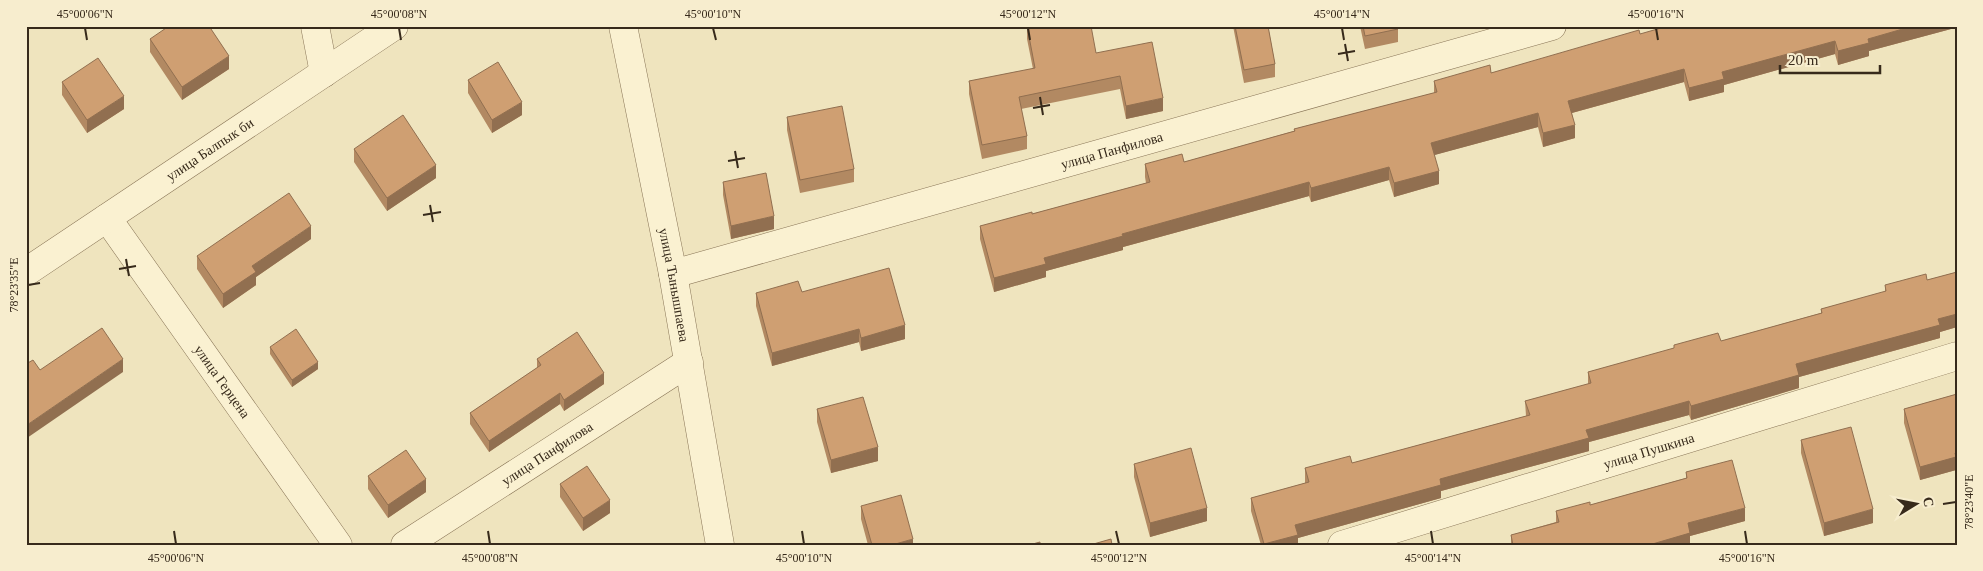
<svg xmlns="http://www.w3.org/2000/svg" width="1983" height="571" font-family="Georgia,serif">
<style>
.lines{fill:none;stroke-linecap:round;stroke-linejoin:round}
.minor-casing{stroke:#887456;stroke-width:29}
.minor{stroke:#faf1d1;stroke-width:28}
.wall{fill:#b28962}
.shaded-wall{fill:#916f50}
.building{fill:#cf9f72;stroke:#916f50}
.ticks{fill:none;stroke:#372a1b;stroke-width:2}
.labels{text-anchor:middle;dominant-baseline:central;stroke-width:5;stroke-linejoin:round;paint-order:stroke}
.street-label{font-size:14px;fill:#372a1b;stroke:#f7edce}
.neatline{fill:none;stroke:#372a1b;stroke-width:2}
.ticks-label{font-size:12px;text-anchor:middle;fill:#372a1b}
</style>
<rect width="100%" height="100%" fill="#efe4be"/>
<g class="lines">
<defs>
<g id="minor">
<path d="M315 26 324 73"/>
<path id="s1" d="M623 26 673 274 720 545"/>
<path id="s2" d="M107 218 338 545"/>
<path id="s3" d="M26 272 394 26"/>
<path id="s4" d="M673 274 1552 26"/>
<path id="s5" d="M405 545 689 362"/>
<path id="s6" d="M1342 545 1957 356"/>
</g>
</defs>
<!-- minor casing -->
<use href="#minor" class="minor-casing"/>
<!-- minor -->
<use href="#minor" class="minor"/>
</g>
<!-- wall -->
<path class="wall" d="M1027 26 1096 53 1163 111 1126 119 1120 89 1021 109 1027 136V149L982 159 969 94V81L1033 69 1027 39Z
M1233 26H1268L1275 64V77L1244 83Z
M1360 26H1398V42L1365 49Z
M1951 26V29L1869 51V56L1838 65 1835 54 1724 85V92L1689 101 1684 82 1572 113 1575 138 1543 147 1538 127 1434 155 1439 184 1394 197 1389 180 1311 202 1309 196 1123 247V250L1046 271V277L994 292 980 239V226L1032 214 1146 183 1145 177V164L1184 162 1294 131V129L1434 93V81L1491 73 1640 34Z
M150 39 229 69 182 100 150 52Z
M468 80 522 115 492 133 468 93Z
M62 82 124 109 87 133 62 95Z
M787 117 854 169V182L800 193 787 130Z
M354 149 436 178 387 211 354 162Z
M723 182 774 229 731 239 723 195Z
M311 239 256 277V285L223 308 197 269V256Z
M1957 272V327L1940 332V338L1799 377V388L1691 420 1689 415 1589 442V451L1441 491V498L1298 538V545H1261L1251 511V498L1305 483V468L1352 463 1526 416 1525 401 1588 384V372L1674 349V345L1721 341 1821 313V309L1885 292V285L1927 280Z
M802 292 905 339 861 351 859 342 772 366 756 306V293Z
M270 347 318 369 292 387 270 354Z
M537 359 604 384 564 411 560 404 489 452 470 424V413L537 368Z
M1957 394 1956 470 1920 480 1904 423V409Z
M817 409 878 461 831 473 817 422Z
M1801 440 1873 523 1824 536 1801 453Z
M1134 464 1207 521 1150 537 1134 477Z
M1686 472 1745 521 1690 536V545H1511V535L1556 522V511L1590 505 1686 478Z
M368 476 426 492 388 518 368 489Z
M560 484 610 513 583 531 560 497Z
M861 506 913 545H868L861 519Z"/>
<!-- shaded-wall -->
<path class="shaded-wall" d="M1913 26H1951V29L1869 51V56L1838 65V51L1868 39Z
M1835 41V54L1724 85V92L1689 101V88L1722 72Z
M229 56V69L182 100V87Z
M1684 69V82L1568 114V101Z
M124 96V109L87 133V120Z
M1163 98V111L1126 119V106Z
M522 102V115L492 133V120Z
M1538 113V127L1431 156V143Z
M1575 125V138L1543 147V133Z
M436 165V178L387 211V198Z
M1389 167V180L1311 202V188Z
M1439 171V184L1394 197V183Z
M1309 182V196L1123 247V250L1046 271V277L994 292V278L1044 258 1122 234Z
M774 216V229L731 239V226Z
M311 226V239L256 277V285L223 308V294L252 266Z
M1957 314V327L1940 332V338L1799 377V388L1691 420V406L1796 364 1938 319Z
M905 325V339L861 351V338Z
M859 329V342L772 366V353Z
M123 359V372L27 438V425Z
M318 362V369L292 387V380Z
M604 373V384L564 411V400Z
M560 393V404L489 452V441Z
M1689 401V415L1589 442V451L1441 491V498L1298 538V545H1264L1295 525 1440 479 1586 430Z
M878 447V461L831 473V460Z
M1957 452 1956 470 1920 480V467Z
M426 479V492L388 518V505Z
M610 500V513L583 531V518Z
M1207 508V521L1150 537V523Z
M1745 508V521L1690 536V545H1649L1688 523Z
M1873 509V523L1824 536V523Z
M913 539V545H892Z"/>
<!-- building -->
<path class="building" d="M169 26H209L229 56 182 87 150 39Z
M1027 26H1091L1096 53 1152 42 1163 98 1126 106 1120 76 1019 97 1027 136 982 145 969 81 1035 68Z
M1235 26H1268L1275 64 1244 70Z
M1363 26H1398V29L1365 36Z
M1668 26H1913L1868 39 1869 43 1838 51 1835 41 1722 72 1724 79 1689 88 1684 69 1568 101 1575 125 1543 133 1538 113 1431 143 1439 171 1394 183 1389 167 1311 188 1309 182 1122 234 1123 236 1044 258 1046 264 994 278 980 226 1032 212V214L1150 182 1145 164 1182 154 1184 162 1295 131 1294 129 1437 92 1434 81 1490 65 1491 73 1639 30 1640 34Z
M98 58 124 96 87 120 62 82Z
M498 62 522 102 492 120 468 80Z
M842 106 854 169 800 180 787 117Z
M403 115 436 165 387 198 354 149Z
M766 173 774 216 731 226 723 182Z
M289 193 311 226 252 266 256 272 223 294 197 256Z
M889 268 905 325 861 338 859 329 772 353 756 293 798 281 802 292Z
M1957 272V314L1938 319 1940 325 1796 364 1799 375 1691 406 1689 401 1586 430 1589 438 1440 479 1441 485 1295 525 1298 535 1264 544 1251 498 1309 482 1305 468 1350 456 1352 463 1530 415 1525 401 1591 383 1588 372 1674 348V345L1718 333 1721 341 1822 313 1821 309 1886 291 1885 285 1926 274 1927 280Z
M102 328 123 359 27 425 26 364 33 360 40 370Z
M296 329 318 362 292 380 270 347Z
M577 332 604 373 564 400 560 393 489 441 470 413 541 365 537 359Z
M1957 394V452L1955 453 1956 457 1920 467 1904 409Z
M863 397 878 447 831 460 817 409Z
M1851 427 1873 509 1824 523 1801 440Z
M1191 448 1207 508 1150 523 1134 464Z
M406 450 426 479 388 505 368 476Z
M1732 460 1745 508 1688 523 1690 533 1649 545H1513L1511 535 1559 522 1556 511 1590 502V505L1687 478 1686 472Z
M587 466 610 500 583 518 560 484Z
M901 495 913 539 892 545H872L861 506Z
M1111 539 1112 545H1090Z
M1040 542V545H1029Z"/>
<!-- ticks -->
<path class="ticks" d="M85 28 87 40M399 28 401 40M713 28 716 40M1028 28 1030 40M1342 28 1344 40M1656 28 1658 40M1345 44 1348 61M1338 54 1355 51M1040 97 1043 115M1033 108 1050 105M735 151 738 168M728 161 745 158M430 205 433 222M423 215 441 212M126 259 129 276M119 269 136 266M28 285 40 283M1943 504 1956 502M174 531 176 544M488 531 490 544M802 531 804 544M1116 531 1119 544M1431 531 1433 544M1745 531 1747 544"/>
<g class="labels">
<!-- street labels -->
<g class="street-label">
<text stroke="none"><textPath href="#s3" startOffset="221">улица Балпык би</textPath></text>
<text stroke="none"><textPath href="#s4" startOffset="456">улица Панфилова</textPath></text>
<text stroke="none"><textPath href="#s1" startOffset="264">улица Тынышпаева</textPath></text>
<text stroke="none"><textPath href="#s2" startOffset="200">улица Герцена</textPath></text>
<text stroke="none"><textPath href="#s6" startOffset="321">улица Пушкина</textPath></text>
<text stroke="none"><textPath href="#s5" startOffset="169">улица Панфилова</textPath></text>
</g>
</g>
<!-- border -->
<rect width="1983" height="571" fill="none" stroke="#f7edce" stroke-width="55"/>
<!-- north arrow -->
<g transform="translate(1916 504) rotate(80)" stroke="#f7edce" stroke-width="4" paint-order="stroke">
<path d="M0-4L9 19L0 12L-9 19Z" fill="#372a1b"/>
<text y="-8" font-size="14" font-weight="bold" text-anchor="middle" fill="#372a1b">С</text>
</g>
<!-- scale -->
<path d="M1780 65v8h100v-8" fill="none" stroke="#372a1b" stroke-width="2.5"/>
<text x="1788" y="65" font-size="15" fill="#372a1b" stroke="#f7edce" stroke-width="4" paint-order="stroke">20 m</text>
<rect x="28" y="28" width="1928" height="516" class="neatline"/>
<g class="ticks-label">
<text x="85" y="18">45°00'06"N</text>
<text x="399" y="18">45°00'08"N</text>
<text x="713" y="18">45°00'10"N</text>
<text x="1028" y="18">45°00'12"N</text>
<text x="1342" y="18">45°00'14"N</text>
<text x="1656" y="18">45°00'16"N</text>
<text transform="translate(14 285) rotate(-90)" y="4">78°23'35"E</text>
<text transform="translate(1969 502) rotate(-90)" y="4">78°23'40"E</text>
<text x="176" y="562">45°00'06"N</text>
<text x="490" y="562">45°00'08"N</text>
<text x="804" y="562">45°00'10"N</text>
<text x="1119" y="562">45°00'12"N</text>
<text x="1433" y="562">45°00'14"N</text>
<text x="1747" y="562">45°00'16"N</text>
</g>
</svg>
